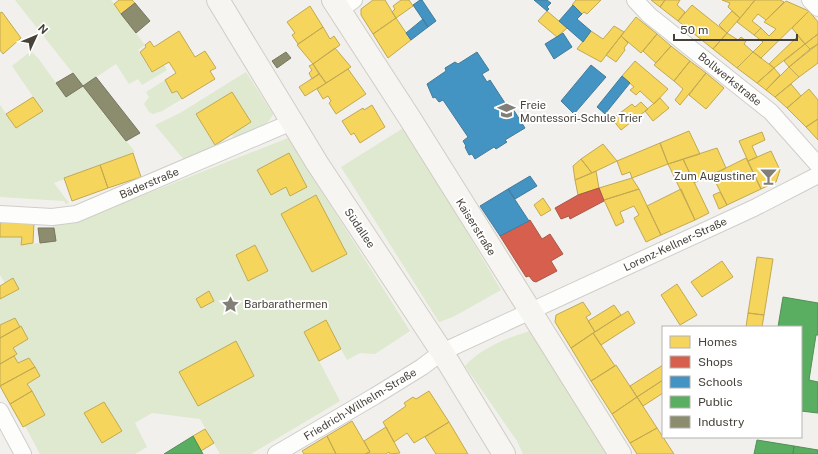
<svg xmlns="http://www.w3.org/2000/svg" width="818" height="454" font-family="'Public Sans',sans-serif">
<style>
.green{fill:#dee9cf}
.homes{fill:#f6d55c;stroke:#c2a952}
.shops{fill:#d6604d;stroke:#ab5747}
.schools{fill:#4393c3;stroke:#447b9a}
.public{fill:#5aae61;stroke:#548e55}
.industry{fill:#8c8c6e;stroke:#77765e}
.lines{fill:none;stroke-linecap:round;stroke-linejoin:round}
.minor-casing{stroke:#cfceca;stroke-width:18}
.secondary-casing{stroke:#d0cdc4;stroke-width:24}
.minor{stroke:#fdfdfc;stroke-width:16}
.secondary{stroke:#f6f5f1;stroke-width:22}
.labels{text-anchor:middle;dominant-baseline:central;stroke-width:4;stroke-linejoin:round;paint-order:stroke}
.street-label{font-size:11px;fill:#474239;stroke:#fff}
.poi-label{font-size:11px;fill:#474239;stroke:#fff;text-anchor:start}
</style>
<rect width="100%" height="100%" fill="#f1f0ec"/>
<!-- green -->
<path class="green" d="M15 0H111L145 45 138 50 151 72 164 65 167 70 142 85 138 79 129 84 116 64 83 86 135 152 54 183 69 203 66 204 64 201 0 197V105L16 128 43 111 12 66 31 51 38 58 66 97 83 86Z
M246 72 273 114C268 128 247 133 234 139L232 134 251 122 232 92 196 114 215 145 208 151 185 161 155 125 180 113Z
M165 80 172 93 177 91 182 99 162 111 153 114 149 112 144 104 149 97 146 92Z
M405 127 501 290 453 317 439 322 341 167Z
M288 138 410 331 375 354 360 353 347 360 326 321 304 332 340 401 251 454H220L200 419 152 413 135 423 147 447 135 454H40L25 426 45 415 27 384 40 376 29 358 18 363 14 356 17 354 13 348 28 339 15 318 0 325V299L19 288 5 283 0 275V237H22L21 245 56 241 52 222 80 220Z
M530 331 608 454H523L517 441 465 366C481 348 507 338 530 331Z"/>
<!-- homes -->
<path class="homes" d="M119 0H132L135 3 121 14 114 4Z
M373 0H385L396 18 373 34 361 15V9Z
M401 0H409L413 6 396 18 392 12 395 9 393 6Z
M576 0H601L587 14 584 12 582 14 572 5Z
M651 0H665L660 7Z
M665 0H680L677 5 685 12 678 21 660 7Z
M722 0H755L740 18 728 7 730 3Z
M755 0H780L784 2 766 20 758 14 752 21 761 28 754 35 737 22Z
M786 1 809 11 761 58 753 52 763 42 754 35 761 28 769 36 776 29 764 22Z
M692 5 727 33 713 49 678 21Z
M310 6 323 27 298 44 292 35 295 33 287 22Z
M547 11 567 28 557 37 538 21Z
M732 11 740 18 727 33 719 25Z
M809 11 818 22V34L805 44 792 28Z
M2 12 21 38 3 54 0 50V13Z
M636 17 657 34 641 53 621 36Z
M396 18 411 40 388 58 373 34Z
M614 26 624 32 601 62 577 49 591 31 603 39Z
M323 27 330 39 334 36 340 45 313 64 297 45Z
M179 31 195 57 205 51 216 68 210 71 215 79 182 99 177 91 172 93 165 80 176 73 169 62 152 72 140 52 146 47 145 45 150 41 154 47Z
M727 33 738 40 741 37 746 41 744 44 753 52 737 68 713 49Z
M657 34 671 46 656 63 643 51Z
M818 34V44L810 49 805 44Z
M621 36 628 43 624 48 625 50 616 62 606 55Z
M798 36 805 44 774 68 769 64Z
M805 44 810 49 789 67 784 61Z
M818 44V63L799 77 789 67Z
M671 46 690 61 674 81 654 65Z
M335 48 351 67 326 83 313 64Z
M753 52 774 68 757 83 737 68Z
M635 61 668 89 654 104 640 91 636 95 630 90 634 87 622 76Z
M690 61 706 73 680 105 675 100 683 89 674 81Z
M313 64 319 74 312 79 309 73 312 70 309 66Z
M789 67 799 77 775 97 766 90Z
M774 68 780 75 766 90 757 83Z
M348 69 366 94 336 114 329 103 331 101 328 96 323 99 317 89Z
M706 73 724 88 706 109 689 95Z
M319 74 326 83 305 96 299 87Z
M791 84 801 96 787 108 775 97Z
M809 89 818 100V119L806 127 787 108Z
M232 92 251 122 215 145 196 114Z
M33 97 43 111 16 128 6 114Z
M660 98 669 108 653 121 645 111Z
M641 102 648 109 621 130 612 119 632 104 635 107Z
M372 105 385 127 360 143 354 133 351 135 342 121 363 108 364 110Z
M818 119V140L806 127Z
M689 131 700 154 668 164 660 143Z
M762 132 765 140 752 146 757 157 748 161 739 141Z
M660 143 668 164 632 178 630 172 622 175 617 161Z
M603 144 617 161 592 173 581 159Z
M717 148 726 168 694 183 683 159Z
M771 151 780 170 776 182 761 189 748 161Z
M133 153 141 177 108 188 100 165Z
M289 153 307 187 290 196 286 187 271 195 257 170Z
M746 158 761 189 727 205 712 175Z
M581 159 592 173 575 180 573 166Z
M683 159 709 213 695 220 668 164Z
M100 165 108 188 72 201 64 178Z
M596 171 599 188 578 195 575 180Z
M632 178 639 189 604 200 599 188Z
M639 189 661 235 646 242 634 218 639 215 634 206 620 212 624 222 616 226 604 200Z
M681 189 695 220 661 235 647 206Z
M720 192 727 205 719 209 713 195Z
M316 195 347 254 312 272 281 214Z
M543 198 551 210 541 216 534 205Z
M0 219 34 222 33 243 21 245 22 237H0Z
M255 245 268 271 248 281 236 255Z
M757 257 773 259 764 315 748 313Z
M722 261 733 277 702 297 691 282Z
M13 278 19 289 0 299V286Z
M677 284 697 315 680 325 661 295Z
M209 291 214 301 201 308 196 299Z
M583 302 591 314 586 317 595 332 571 348 555 322 556 315Z
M614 305 621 315 595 332 588 321Z
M628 311 635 323 601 345 593 333Z
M748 313 764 315 762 327H746Z
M15 318 20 327 0 338V325Z
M326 320 341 349 319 361 304 332Z
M21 326 28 339 13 348 17 354 0 364V338Z
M593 333 615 366 591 381 571 348Z
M236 341 254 376 198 406 179 372Z
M14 356 18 363 29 358 35 367 0 386V364Z
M616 365 637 397 612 414 591 381Z
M663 365V380L637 397 630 386Z
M35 367 40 376 27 384 32 391 10 404 0 386Z
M663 380V393L643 406 637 397Z
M32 391 45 415 23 427 10 404Z
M429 391 449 422 414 443 407 433 394 442 383 422 406 406 404 403 413 397 416 399Z
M637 397 657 428 630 443 612 414Z
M104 402 122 431 102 443 84 413Z
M352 421 370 452 365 454H336L327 436Z
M449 422 468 454H436L425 437Z
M386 427 400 453 390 454 389 452 386 454H365L370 452 364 441Z
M657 428 674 454H637L630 443Z
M205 429 214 443 201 451 193 436Z
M327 436 336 454H304L302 451Z"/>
<!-- shops -->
<path class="shops" d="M599 188 604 201 570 219 569 216 561 219 555 208 578 195Z
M530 220 542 239 550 234 563 254 551 261 557 271 536 282 533 281 529 276 526 277 500 236Z"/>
<!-- schools -->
<path class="schools" d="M420 0H422L436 21 428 27 413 5Z
M534 0H547L551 3 547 7 549 9 547 11Z
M573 5 582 14 577 19 591 31 583 42 559 21Z
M423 19 428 27 411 40 406 33Z
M563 33 572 47 554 59 545 44Z
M477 52 489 70 482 74 487 82 490 80 505 103 502 105 507 113 513 109 525 128 505 140 507 142 496 149 494 147 475 159 472 154 469 155 465 147 466 146 463 141 468 137 443 100 439 102 435 97 433 98 427 84 446 71 445 68 455 62 458 64Z
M591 65 606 77 574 114 561 101Z
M622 76 630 83 605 114 597 107Z
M530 176 537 186 515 199 508 189Z
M508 189 529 221 500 236 480 206Z"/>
<!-- public -->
<path class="public" d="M783 297 818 303V335H816L809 380 818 382V413L801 411V327H778Z
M193 436 203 454H164Z
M757 440 794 446 793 454H754Z
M794 446 818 450V454H793Z"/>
<!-- industry -->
<path class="industry" d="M135 3 150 21 136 33 121 14Z
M286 52 291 58 277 68 272 61Z
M73 73 83 86 66 97 56 83Z
M96 77 140 133 126 141 83 86Z
M38 228H54L56 241 40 243Z"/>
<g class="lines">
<defs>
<path id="minor" d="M635 0 649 15 771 112 818 165
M810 0 818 8
M340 10 354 0
M0 214 52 217 76 214 292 122
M0 411 23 454
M276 454 375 396 422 367 442 352 754 208 818 175"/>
<path id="secondary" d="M218 0 317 163 442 352 504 454
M333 0 409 117 620 454"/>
</defs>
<!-- minor casing -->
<use href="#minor" class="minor-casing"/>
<!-- secondary casing -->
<use href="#secondary" class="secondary-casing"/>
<!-- minor -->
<use href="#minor" class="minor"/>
<!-- secondary -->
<use href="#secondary" class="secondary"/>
</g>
<!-- icons -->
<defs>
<symbol id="school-bare" viewBox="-9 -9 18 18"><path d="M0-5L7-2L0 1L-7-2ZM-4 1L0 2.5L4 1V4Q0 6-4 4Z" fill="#827f78" stroke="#fff" stroke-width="2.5" paint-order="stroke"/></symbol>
<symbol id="bar-bare" viewBox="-9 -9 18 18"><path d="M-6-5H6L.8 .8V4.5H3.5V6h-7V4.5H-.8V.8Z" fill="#827f78" stroke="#fff" stroke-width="2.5" paint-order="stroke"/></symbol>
<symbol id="sight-bare" viewBox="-9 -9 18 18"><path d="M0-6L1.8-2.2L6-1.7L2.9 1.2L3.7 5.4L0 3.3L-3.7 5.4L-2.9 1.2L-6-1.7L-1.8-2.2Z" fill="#827f78" stroke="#fff" stroke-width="2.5" paint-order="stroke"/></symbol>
</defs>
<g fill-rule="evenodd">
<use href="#school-bare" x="494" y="98" width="25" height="25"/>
<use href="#bar-bare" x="756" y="164" width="25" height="25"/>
<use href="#sight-bare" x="218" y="292" width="25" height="25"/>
</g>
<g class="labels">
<!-- street labels -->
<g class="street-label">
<text transform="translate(730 79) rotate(39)">Bollwerkstraße</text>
<text transform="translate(149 183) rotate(-23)">Bäderstraße</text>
<text transform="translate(476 227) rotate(58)">Kaiserstraße</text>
<text transform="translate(360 228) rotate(56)">Südallee</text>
<text transform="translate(675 244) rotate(-25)">Lorenz-Kellner-Straße</text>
<text transform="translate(360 404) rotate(-31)">Friedrich-Wilhelm-Straße</text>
</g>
<!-- poi labels -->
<g class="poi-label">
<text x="520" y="105">Freie<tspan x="520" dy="13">Montessori-Schule Trier</tspan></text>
<text x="756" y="176" text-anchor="end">Zum Augustiner</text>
<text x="244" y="304">Barbarathermen</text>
</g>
</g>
<!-- legend -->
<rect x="662" y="326" width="140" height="112" fill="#ffffff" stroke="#b5b3b0"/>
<rect x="670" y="336" width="20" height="12" fill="#f6d55c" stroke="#b5b3b0"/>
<text x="698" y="346" font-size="12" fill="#474239">Homes</text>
<rect x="670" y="356" width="20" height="12" fill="#d6604d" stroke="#b5b3b0"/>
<text x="698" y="366" font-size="12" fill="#474239">Shops</text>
<rect x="670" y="376" width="20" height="12" fill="#4393c3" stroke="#b5b3b0"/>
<text x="698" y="386" font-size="12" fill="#474239">Schools</text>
<rect x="670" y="396" width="20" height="12" fill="#5aae61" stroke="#b5b3b0"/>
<text x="698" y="406" font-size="12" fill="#474239">Public</text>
<rect x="670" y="416" width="20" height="12" fill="#8c8c6e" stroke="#b5b3b0"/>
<text x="698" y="426" font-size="12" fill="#474239">Industry</text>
<!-- north arrow -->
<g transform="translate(36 36) rotate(46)" stroke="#ffffff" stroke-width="3" paint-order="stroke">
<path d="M0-3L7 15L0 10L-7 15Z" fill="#474239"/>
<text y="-6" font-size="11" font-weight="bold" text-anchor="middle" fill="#474239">N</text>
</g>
<!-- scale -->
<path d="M674 34v6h123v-6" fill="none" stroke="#474239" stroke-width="2"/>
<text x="680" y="34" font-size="12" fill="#474239" stroke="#ffffff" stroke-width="3" paint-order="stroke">50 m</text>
</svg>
